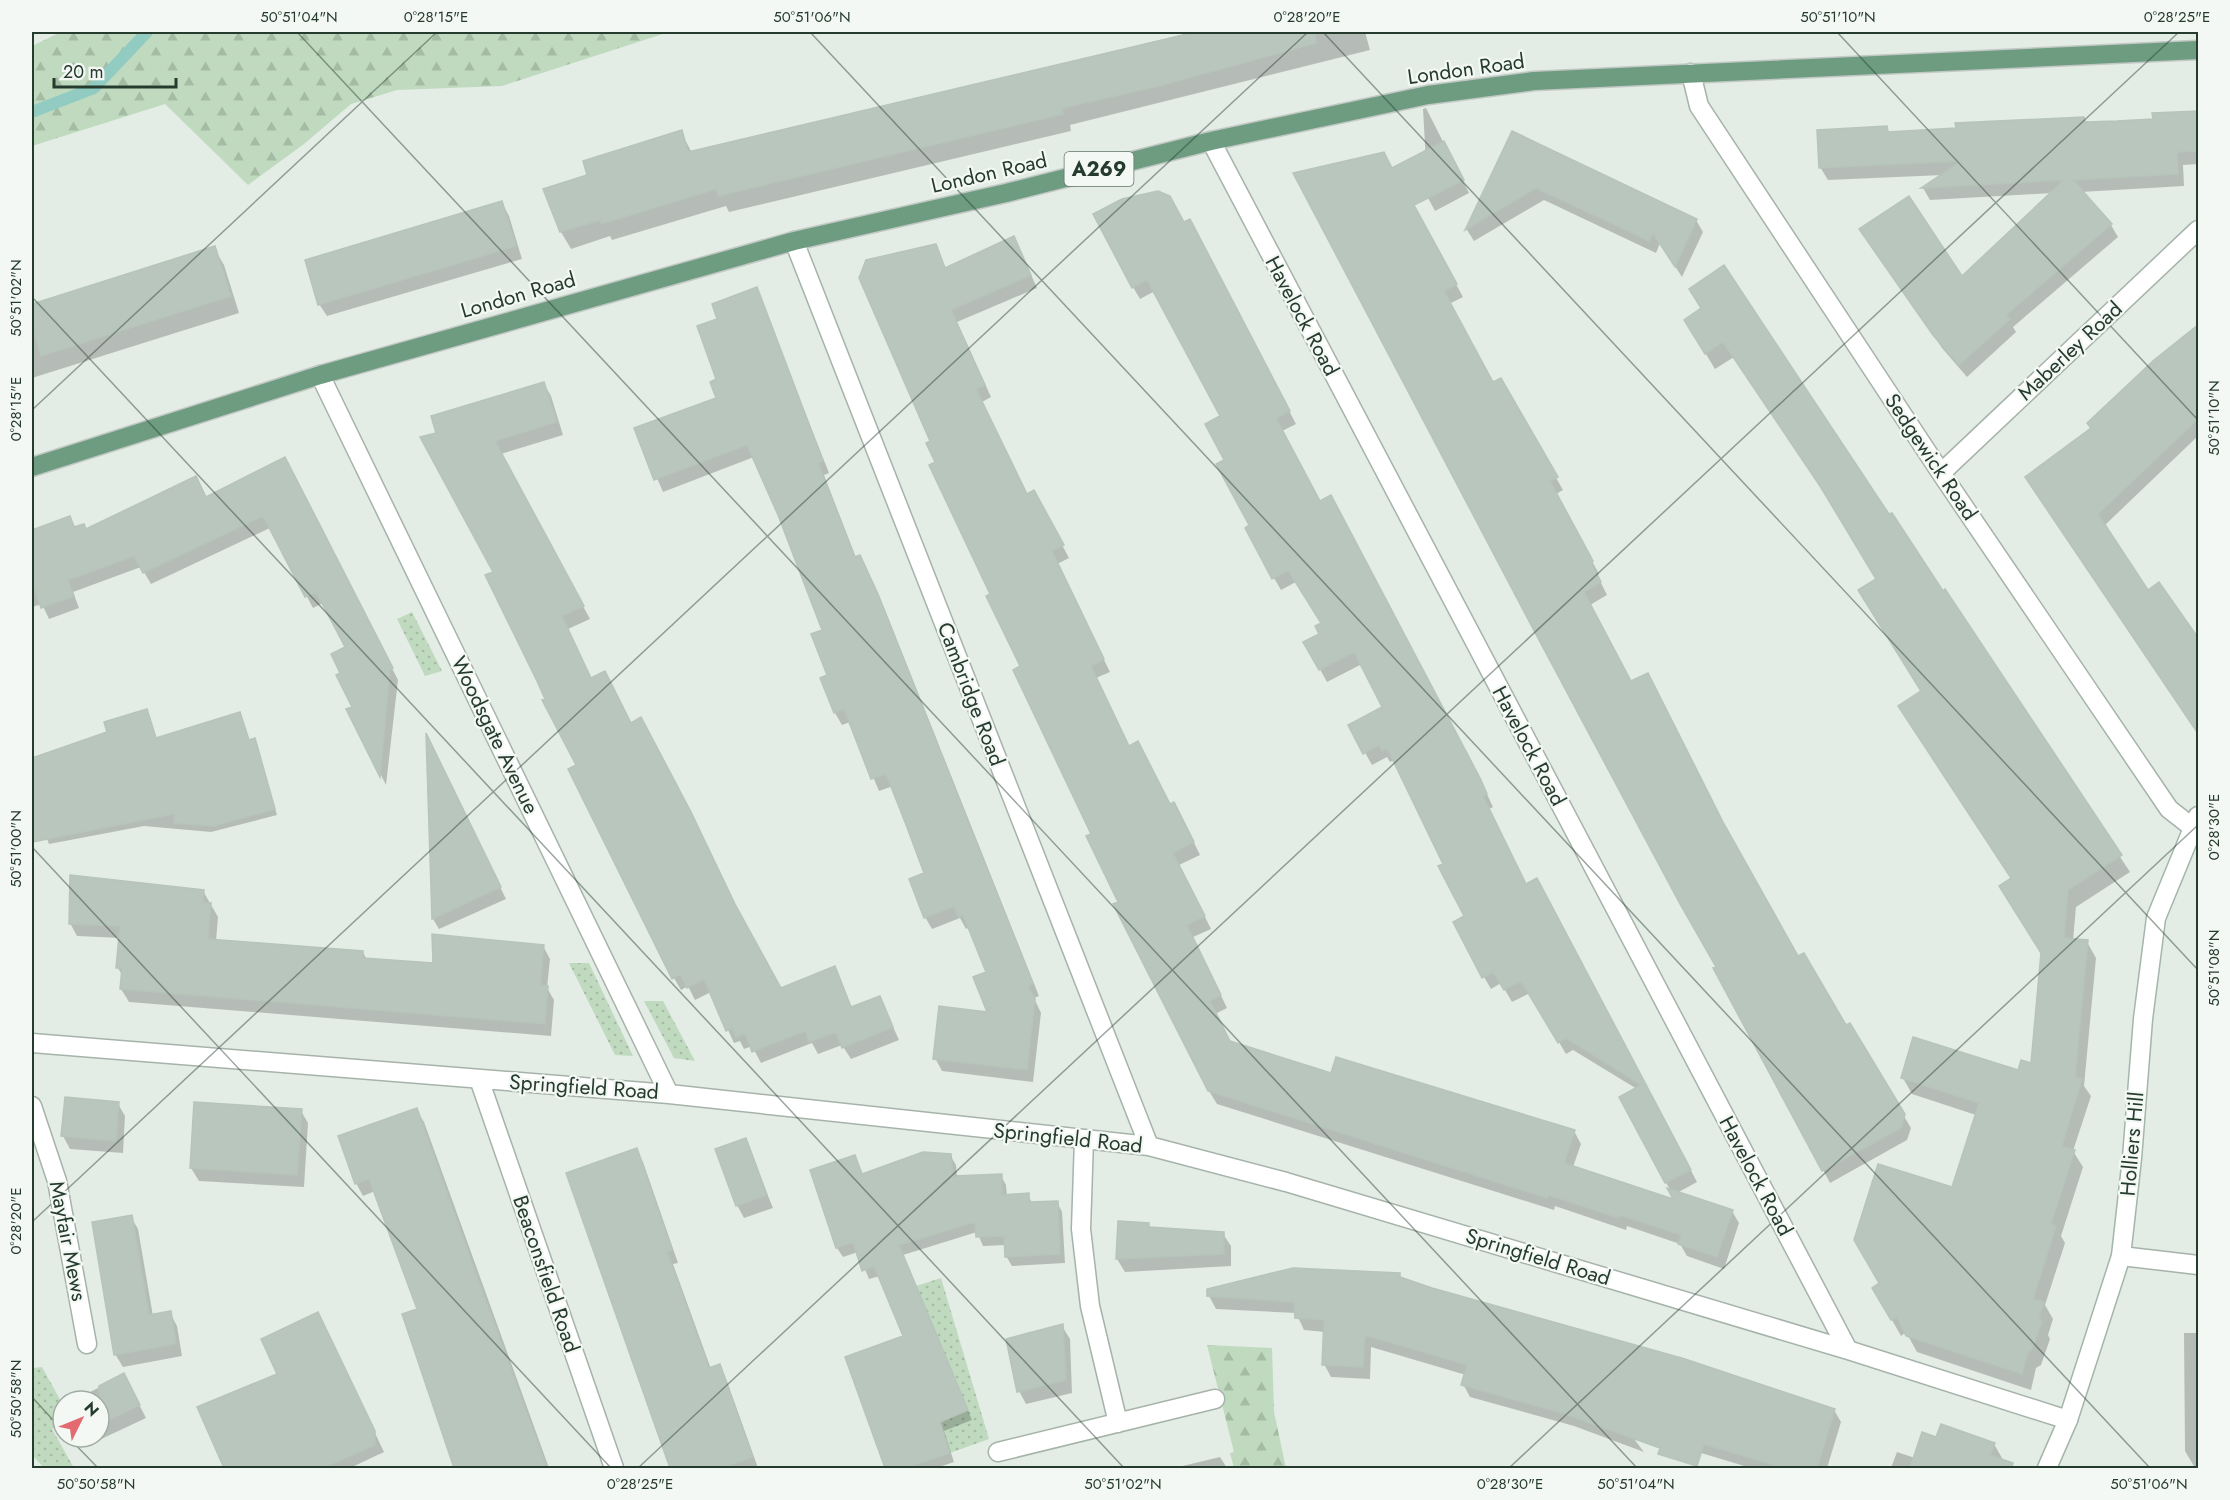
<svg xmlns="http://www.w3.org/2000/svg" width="2230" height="1500" font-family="Jost,sans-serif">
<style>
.grass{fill:url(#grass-dots)}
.forest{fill:url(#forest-firs)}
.shadow{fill:#0003}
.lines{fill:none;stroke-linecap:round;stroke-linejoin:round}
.stream{stroke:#91cbc2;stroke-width:12}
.building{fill:#b9c6be;stroke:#b6c4ba;stroke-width:1.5}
.street-casing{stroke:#a6b3aa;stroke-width:21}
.secondary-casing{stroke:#a3b6aa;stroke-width:21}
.primary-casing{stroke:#c2c8c4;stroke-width:21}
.street{stroke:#fff;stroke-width:18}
.secondary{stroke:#fff;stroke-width:18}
.primary{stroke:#6d9c81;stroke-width:18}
.ticks{fill:none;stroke:#253b2e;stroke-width:1.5;stroke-opacity:0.45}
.labels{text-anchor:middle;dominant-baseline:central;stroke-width:4.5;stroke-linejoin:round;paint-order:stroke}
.shield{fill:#f4f8f5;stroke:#63746a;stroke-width:1.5}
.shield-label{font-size:20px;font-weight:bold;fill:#253b2e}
.street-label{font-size:21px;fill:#253b2e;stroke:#f4f8f5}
.neatline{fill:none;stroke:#253b2e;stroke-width:2}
.ticks-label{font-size:15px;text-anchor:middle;fill:#253b2e}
</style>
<defs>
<pattern id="grass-dots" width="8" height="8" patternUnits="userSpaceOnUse" patternTransform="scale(1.5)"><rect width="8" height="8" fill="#c0dabf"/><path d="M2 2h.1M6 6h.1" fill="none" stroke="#a5bca4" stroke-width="1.8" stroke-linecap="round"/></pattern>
<pattern id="forest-firs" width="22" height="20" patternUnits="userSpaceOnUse" patternTransform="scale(1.5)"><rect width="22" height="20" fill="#c0dabf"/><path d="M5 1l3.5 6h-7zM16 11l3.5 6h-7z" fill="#a5bca4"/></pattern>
</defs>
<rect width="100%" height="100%" fill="#e3ece5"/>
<!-- grass -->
<path class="grass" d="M412 612 442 671 425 676 397 619Z
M569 963H589L633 1056 615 1055Z
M644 1001H663L695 1061 674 1058Z
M941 1278 989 1439 950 1453 940 1422 967 1410 916 1286Z
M32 1359 33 1368 42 1367 63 1405V1422L52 1429 74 1468H44L32 1455Z"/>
<!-- forest -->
<path class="forest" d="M61 32H669L502 86 397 90 351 104 304 144 248 185 165 104 32 146V46Z
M1207 1345 1272 1348 1274 1412 1286 1468H1234L1230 1453 1234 1452Z"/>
<!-- shadow -->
<path class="shadow" d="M1193 32H1365L1370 50 1070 125 1071 131 729 212 726 206 612 240 610 236 571 249 561 232 545 190 589 176 681 132 692 153Z
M1426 108 1469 193 1435 211 1428 198 1423 109Z
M2198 113V164L2183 165 2184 186 2081 192 2111 225 2118 237 2013 327 2016 332 1967 377 1942 348 1868 242 1961 278 2052 193 1930 200 1923 188 1943 175 1828 180 1820 167 1886 128 1890 133 2084 118 2087 124 2155 121Z
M1513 133 1696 220 1703 232 1682 277 1660 243 1656 253 1544 200 1474 241 1467 230Z
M502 203 509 216 522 259 327 316 319 304Z
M1412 213 1424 225 1463 297 1449 304 1493 384 1501 380 1563 490 1556 494 1599 574 1597 575 1607 595 1590 605 1631 683 1730 836 1798 958 1846 1027 1850 1025 1911 1128 1907 1140 1830 1183 1718 967Z
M1184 224 1196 233 1296 424 1282 431 1320 503 1337 510 1486 792 1493 807 1489 809 1526 885 1544 892 1697 1182 1677 1193 1732 1211 1739 1223 1724 1269 1687 1256 1680 1244 1627 1226 1626 1230 1555 1206 1554 1210 1217 1104 1209 1091 1120 902 937 463 932 442 935 246 946 269 1020 250 1037 288 957 322 991 397 982 402 1027 496 1041 505 1069 558 1057 564 1110 672 1096 678 1129 747 1170 806 1181 816 1200 855 1179 865 1211 929 1193 937 1227 1008 1215 1014 1230 1043 1332 1075 1574 1131 1581 1144 1573 1167 1676 1201 1621 1098 1637 1089 1573 1050 1566 1054 1530 993 1512 1002 1501 983 1491 989 1484 977 1466 917 1445 864 1394 760 1390 762 1387 757 1372 765 1350 726 1384 708 1362 664 1327 682 1305 642 1321 634 1323 624 1296 582 1281 590 1274 578 1226 460 1222 417 1155 291 1140 299 1133 287Z
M214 248 224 265 239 313 32 378V305Z
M756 289 829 473 824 475 856 558 866 569 884 608 1039 996 1034 998 1041 1013 1033 1082 942 1071 935 1058 989 1014 988 973 969 927 966 929 960 918 932 929 925 917V873L893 786 879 791 850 722 842 725 835 713 822 678 829 676 824 631 779 515 754 457 663 492 636 429 718 399 719 320Z
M1702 309 1889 516 1942 593 1945 591 2130 872 2076 907 2073 941 2087 942 2096 958 2084 1086 2091 1096 2073 1151 2083 1167 2061 1236 2065 1243 2045 1305 2053 1319 2048 1335 2050 1339 2041 1365 2036 1368 2031 1390 1917 1352 1906 1332 1901 1336 1874 1288 1881 1284 1953 1189 1976 1115 1912 1094 1903 1078 2019 1072 2032 1065 2042 953 2012 879 1922 691 1877 580 1831 503 1734 357 1715 369 1695 336Z
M544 384 551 396 563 435 501 454 590 619 568 629 591 680 631 724 781 990 834 968 852 1008 880 998 899 1040 851 1059 842 1045 818 1054 812 1043 761 1063 752 1046 744 1049 740 1041 734 1043 711 992 695 1000 688 986 681 990 674 978 547 700 438 434Z
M2197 420 2198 436 2104 526 2147 592 2194 635 2198 631V730L2196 731 2033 489Z
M291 470 398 680 386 785 348 710 354 708 342 674 347 647 323 603 313 608 270 528 151 584 141 567 73 592 79 608 49 619 42 604 32 607V531L70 518 76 528 86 531 207 498Z
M239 714 249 741 254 740 257 746 277 815 211 832 144 826 49 844 32 799V760L149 716 157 740Z
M428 739 506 899 439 929 433 919Z
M203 891 218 917 216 941 363 952 367 960 435 965 543 946 550 959 547 988 554 1000 551 1036 129 1002 121 989 122 975 118 968 121 938 77 936 70 923Z
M118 1104 125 1116 123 1153 70 1149 63 1136Z
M416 1110 424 1122 549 1468H468L418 1309 375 1191 363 1196 356 1183Z
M301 1111 308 1123 304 1187 199 1181 191 1168Z
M745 1139 773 1208 744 1218 737 1205Z
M636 1150 643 1162 678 1263 673 1264 711 1369 719 1366 726 1379 758 1468H672L568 1173Z
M950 1155 956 1165 957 1177 1001 1176 1006 1185 1007 1196 1028 1195 1032 1203 1057 1202 1062 1212 1065 1263 1012 1266 1006 1256V1245L983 1246 977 1232 903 1255 972 1420 944 1431 954 1462 936 1468H886L847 1358 905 1337 880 1276 869 1279 858 1252 843 1257 837 1248 811 1171 854 1156 863 1175Z
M131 1217 138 1229 153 1316 170 1313 177 1326 182 1356 123 1367 115 1354Z
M1120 1223 1148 1225 1151 1229 1223 1234 1231 1246V1266L1125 1272 1117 1259Z
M1399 1274 1403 1280 1834 1410 1841 1422 1827 1468H1751L1628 1431 1644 1452 1574 1426 1470 1397 1463 1384 1466 1375 1371 1347 1370 1379 1331 1377 1324 1364 1325 1332 1304 1330 1296 1313 1216 1309 1209 1296Z
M323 1324 384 1452 350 1468H225L199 1408 279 1375Z
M1062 1326 1070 1339 1072 1393 1026 1404 1019 1391Z
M2184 1333H2198V1468H2195L2185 1451Z
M124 1375 146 1418 97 1441 95 1437H99V1401L76 1399Z
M1937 1438 1994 1444 2002 1458 1998 1468H1891L1897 1452 1915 1458Z
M1220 1457 1227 1468H1174Z"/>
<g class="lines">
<!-- stream -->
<path class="stream" d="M32 112 94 88 147 32"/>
</g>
<!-- building -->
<path class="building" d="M1196 32H1315L1316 43 1159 86 1062 108 1063 114 718 196 716 189 601 224 600 220 560 232 543 189 587 175 583 161 682 130 688 152Z
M2199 111V151L2177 152 2178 174 2073 180 2112 224 2006 315 2010 319 1959 365 1933 335 1859 229 1909 196 1962 276 2064 180 1921 188 1961 161 1819 168 1817 130 1887 126 1888 132 1956 128 1955 123 2084 117 2085 122 2117 121 2153 119 2152 113Z
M1512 131 1697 219 1675 267 1653 233 1649 241 1536 188 1465 230Z
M1444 141 1464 180 1414 205 1457 284 1444 291 1493 382 1501 378 1558 477 1550 481 1593 561 1591 562 1601 582 1584 592 1631 681 1648 673 1723 822 1798 956 1804 953 1846 1025 1850 1023 1905 1114 1901 1128 1822 1171 1713 968 1716 967 1680 904 1539 640 1293 173 1384 152 1392 168Z
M1158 191 1170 196 1184 222 1190 219 1290 411 1276 418 1320 501 1331 495 1480 778 1487 794 1483 796 1526 884 1537 878 1691 1170 1665 1183 1619 1097 1641 1085 1566 1038 1558 1043 1521 981 1504 990 1493 972 1482 978 1453 922 1464 916 1438 866 1443 864 1387 748 1382 751 1379 745 1363 754 1348 725 1382 707 1354 652 1319 670 1303 642 1319 634 1315 626 1321 623 1288 570 1272 579 1245 528 1249 525 1216 464 1224 460 1205 424 1220 416 1147 280 1132 288 1093 214 1122 199Z
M502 201 516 246 318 305 305 260Z
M1014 236 1031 275 951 310 985 385 976 389 1027 494 1034 490 1064 545 1052 551 1104 659 1091 666 1129 746 1138 741 1170 804 1174 802 1194 842 1173 853 1205 916 1187 925 1221 995 1210 1001 1230 1041 1331 1073 1336 1057 1575 1130 1564 1163 1673 1199 1667 1188 1733 1210 1717 1257 1678 1244 1681 1235 1620 1215 1619 1218 1548 1195 1547 1198 1208 1091 1113 904 1118 902 1086 836 1091 834 1013 670 1020 666 986 596 990 594 929 465 935 462 926 443 930 441 859 278 866 260 936 244 945 268Z
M215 246 231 296 41 356 32 326V304Z
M1724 265 1889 514 1892 513 1943 591 1945 589 2122 855 2068 890 2064 938 2088 940 2075 1077 2082 1079 2062 1146 2075 1150 2051 1224 2056 1226 2033 1299 2044 1302 2039 1318 2042 1322 2032 1349 2028 1352 2022 1374 1906 1336 1897 1317 1891 1320 1872 1288 1879 1283 1854 1240 1878 1164 1952 1187 1979 1103 1901 1078 1913 1037 2018 1070 2021 1060 2031 1063 2041 953 1999 886 2011 878 1898 706 1921 691 1858 590 1876 579 1820 486 1723 342 1705 354 1684 320 1701 308 1689 289Z
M757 287 823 461 818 463 855 557 860 555 878 594 1033 984 1028 986 1035 999 1027 1070 933 1059 939 1006 987 1012 973 977 986 972 963 915 958 917 954 906 924 918 909 879 924 873 905 822 886 774 871 779 844 709 834 713 820 678 827 675 811 634 822 630 778 515 747 445 654 480 634 428 716 398 710 382 716 379 697 326 717 319 712 304Z
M2199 324V418L2098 514 2148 590 2159 582 2199 639V735L2025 477 2091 428 2087 423 2154 360Z
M544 382 557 422 495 441 584 606 562 616 591 678 605 671 631 723 641 717 691 812 735 904 781 988 835 966 851 1007 880 996 893 1027 842 1048 836 1032 809 1042 805 1031 752 1052 745 1033 736 1037 732 1028 726 1031 704 979 687 988 680 974 672 979 568 769 576 765 542 700 545 699 537 681 485 575 493 572 420 437 436 433 431 416Z
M285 457 393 668 390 670 380 777 346 709 352 707 336 675 340 673 331 654 345 647 316 592 305 597 263 516 143 573 134 556 68 580 74 596 41 608 32 581V530L70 516 74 527 84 524 86 529 196 476 206 497Z
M147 709 156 738 240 712 249 740 255 738 275 809 214 826 174 823V814L32 842V758L107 732 104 722Z
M426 733 501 887 432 919Z
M70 875 204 890 203 903H211L208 939 363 951V958L433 963 432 934 544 945 540 985 548 986 545 1024 120 989 122 968H116L120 926 69 924Z
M65 1097 119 1102 116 1141 61 1136Z
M194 1102 302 1109 297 1175 190 1168Z
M417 1108 467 1249 547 1468H454L402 1314 417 1309 369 1179 355 1184 338 1136Z
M746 1138 767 1195 736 1206 715 1149Z
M637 1148 672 1250 667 1252 709 1368 720 1364 753 1457 721 1468H670L566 1173Z
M923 1152 951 1154 953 1176 1002 1174V1195L1029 1193V1202L1058 1201 1060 1254 1005 1257 1004 1236 976 1237 975 1222 899 1245 968 1410 940 1422 950 1453 905 1468H885L845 1357 903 1336 874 1266 862 1271 853 1242 836 1248 810 1170 855 1155 862 1174Z
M132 1215 149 1315 171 1311 176 1344 114 1355 92 1222Z
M1118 1221 1149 1223V1227L1224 1232V1254L1116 1259Z
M1293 1268 1400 1273V1277L1432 1288 1685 1359 1835 1409 1817 1468H1783L1704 1444 1697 1466 1658 1454 1660 1448 1565 1414 1461 1385 1467 1365 1365 1335 1363 1367 1322 1365 1324 1320 1295 1318 1294 1302 1207 1296V1289Z
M318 1312 375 1431V1445L323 1468H224L197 1407 277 1374 261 1339Z
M1063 1324 1066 1380 1017 1392 1006 1339Z
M124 1373 140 1405 99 1425V1386Z
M1941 1424 1995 1443 1990 1455 2013 1463 2012 1468H1910L1922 1432 1936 1437Z"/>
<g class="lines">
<defs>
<path id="street" d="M1691 73 1699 106 1941 473 2169 809 2192 827
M1211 141 1848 1350
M794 241 1149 1146
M320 375 669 1094
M1941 473 2198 230
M32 1043 669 1094 1149 1146 1286 1182 1848 1350 2068 1420
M479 1079 614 1468
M32 1106 57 1181 87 1344
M1084 1139 1081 1229 1090 1306 1118 1423
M2121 1256 2198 1265
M998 1452 1215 1399"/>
<path id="secondary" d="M2047 1468 2068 1420 2121 1256 2132 1158 2143 1019 2156 918 2198 816"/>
<path id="primary" d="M32 467 320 375 794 241 1006 193 1211 141 1428 95 1534 81 2198 50"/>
</defs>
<!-- street casing -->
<use href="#street" class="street-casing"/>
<!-- secondary casing -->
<use href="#secondary" class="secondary-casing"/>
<!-- primary casing -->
<use href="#primary" class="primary-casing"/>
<!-- street -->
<use href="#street" class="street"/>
<!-- secondary -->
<use href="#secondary" class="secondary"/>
<!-- primary -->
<use href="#primary" class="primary"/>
</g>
<!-- ticks -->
<path class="ticks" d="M297 32 1637 1468M810 32 2150 1468M1323 32 2198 970M1837 32 2198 420M32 297 1124 1468M32 410 437 32M32 847 611 1468M32 1222 1308 32M32 1397 63 1431M68 1437 98 1468M638 1468 2179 32M1509 1468 2198 825"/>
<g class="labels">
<!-- shield labels -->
<rect class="shield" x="1064.5" y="152" width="69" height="34" rx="4.5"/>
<g class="shield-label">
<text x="1099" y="169">A269</text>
</g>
<!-- street labels -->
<g class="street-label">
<text transform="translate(1466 69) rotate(-8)">London Road</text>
<text transform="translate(989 173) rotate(-13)">London Road</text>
<text transform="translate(518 295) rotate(-16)">London Road</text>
<text transform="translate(1302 316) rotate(62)">Havelock Road</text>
<text transform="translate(2070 351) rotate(-43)">Maberley Road</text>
<text transform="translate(1931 457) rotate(56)">Sedgewick Road</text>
<text transform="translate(971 694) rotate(69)">Cambridge Road</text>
<text transform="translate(495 735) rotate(64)">Woodsgate Avenue</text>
<text transform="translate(1529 746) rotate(62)">Havelock Road</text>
<text transform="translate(584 1087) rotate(4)">Springfield Road</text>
<text transform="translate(1068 1138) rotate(6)">Springfield Road</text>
<text transform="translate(2132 1144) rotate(-85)">Holliers Hill</text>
<text transform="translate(1756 1176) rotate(62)">Havelock Road</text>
<text transform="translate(68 1241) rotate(79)">Mayfair Mews</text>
<text transform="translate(1538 1257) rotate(17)">Springfield Road</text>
<text transform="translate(546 1274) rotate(71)">Beaconsfield Road</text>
</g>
</g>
<!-- border -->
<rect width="2230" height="1500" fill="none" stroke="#f4f8f5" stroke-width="66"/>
<!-- north arrow -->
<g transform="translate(81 1419) rotate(47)"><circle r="28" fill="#f4f8f5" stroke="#a1aca5" stroke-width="1.5"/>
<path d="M0-4.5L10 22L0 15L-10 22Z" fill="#e36a71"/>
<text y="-9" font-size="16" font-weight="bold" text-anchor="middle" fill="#253b2e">N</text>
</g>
<!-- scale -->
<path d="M54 78v9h122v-9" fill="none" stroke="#253b2e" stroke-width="3"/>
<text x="63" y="78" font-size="18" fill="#253b2e" stroke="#f4f8f5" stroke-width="4.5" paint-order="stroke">20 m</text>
<rect x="33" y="33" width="2164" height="1434" class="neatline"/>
<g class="ticks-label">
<text x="299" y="22">50°51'04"N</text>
<text x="436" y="22">0°28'15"E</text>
<text x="812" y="22">50°51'06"N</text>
<text x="1307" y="22">0°28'20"E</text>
<text x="1838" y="22">50°51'10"N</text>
<text x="2177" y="22">0°28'25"E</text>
<text transform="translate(16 298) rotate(-90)" y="5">50°51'02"N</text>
<text transform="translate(16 409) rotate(-90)" y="5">0°28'15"E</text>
<text transform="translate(2214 418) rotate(-90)" y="5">50°51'10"N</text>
<text transform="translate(2214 827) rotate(-90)" y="5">0°28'30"E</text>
<text transform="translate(16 849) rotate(-90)" y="5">50°51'00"N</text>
<text transform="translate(2214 968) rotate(-90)" y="5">50°51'08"N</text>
<text transform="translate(16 1221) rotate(-90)" y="5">0°28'20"E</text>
<text transform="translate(16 1399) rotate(-90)" y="5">50°50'58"N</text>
<text x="96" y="1489">50°50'58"N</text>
<text x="640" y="1489">0°28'25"E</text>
<text x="1123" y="1489">50°51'02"N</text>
<text x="1510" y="1489">0°28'30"E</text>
<text x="1636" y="1489">50°51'04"N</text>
<text x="2149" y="1489">50°51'06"N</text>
</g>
</svg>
